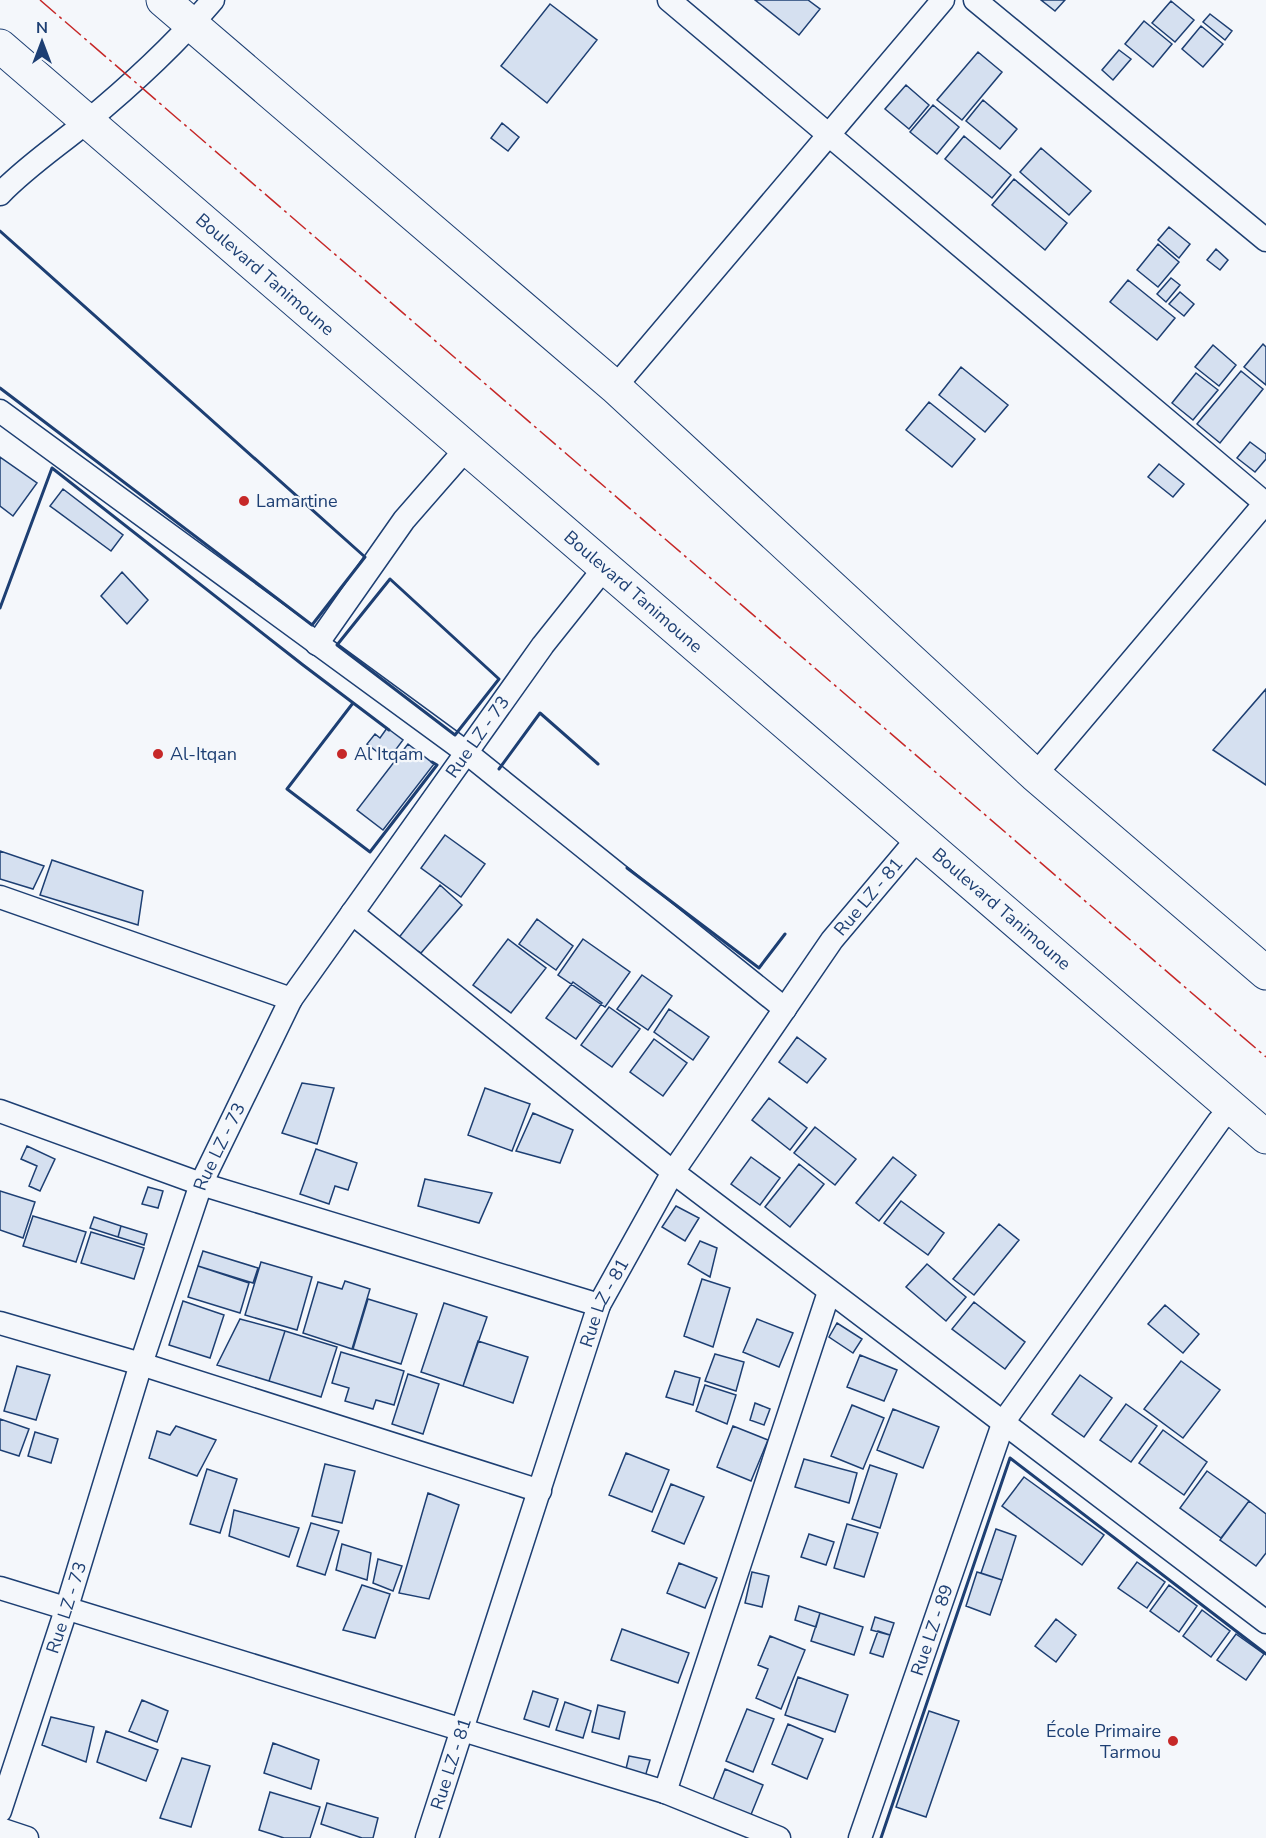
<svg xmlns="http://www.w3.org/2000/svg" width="1266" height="1838" font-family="'Nunito Sans',sans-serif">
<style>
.building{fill:#d5e0f0;stroke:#1d3f73;stroke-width:1.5}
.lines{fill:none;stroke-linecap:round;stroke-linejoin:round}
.minor-casing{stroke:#1d3f73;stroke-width:25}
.primary-casing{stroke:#1d3f73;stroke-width:35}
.minor{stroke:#f4f7fb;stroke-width:22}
.primary{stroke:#f4f7fb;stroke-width:33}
.wall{stroke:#1d3f73;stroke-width:3}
.power{stroke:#c62828;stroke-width:1.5;stroke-dasharray:21 4.5 3 4.5;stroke-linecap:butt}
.poi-dot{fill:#c62828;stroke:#f4f7fb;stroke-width:2}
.labels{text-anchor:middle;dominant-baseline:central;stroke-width:4.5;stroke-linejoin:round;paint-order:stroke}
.street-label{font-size:18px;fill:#1d3f73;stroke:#f4f7fb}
.poi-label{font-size:18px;fill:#1d3f73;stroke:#f4f7fb;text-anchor:start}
</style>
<rect width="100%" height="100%" fill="#f4f7fb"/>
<!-- building -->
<path class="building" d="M755 0H808L820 9 799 35Z
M1041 0H1065L1055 11Z
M1171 1 1194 20 1175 42 1152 23Z
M550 4 597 40 547 103 501 66Z
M1210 14 1232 31 1225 40 1203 22Z
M1144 21 1172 44 1153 67 1125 44Z
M1201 26 1223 44 1203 67 1182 49Z
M1119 50 1131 59 1113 80 1102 70Z
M978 52 1002 72 962 120 937 100Z
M906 85 929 105 909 129 885 109Z
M983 100 1017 129 1000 149 966 121Z
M933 105 959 127 937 154 910 132Z
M502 123 519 137 508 151 491 138Z
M964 136 1011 175 992 198 945 159Z
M1041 148 1091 191 1069 215 1020 172Z
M1014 179 1067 223 1045 250 992 205Z
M1169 227 1190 244 1179 258 1158 240Z
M1158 244 1179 262 1158 287 1137 270Z
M1216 249 1228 260 1220 270 1207 260Z
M1171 278 1180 285 1166 302 1157 294Z
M1128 280 1175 318 1157 340 1110 302Z
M1180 292 1194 304 1184 316 1169 304Z
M1263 344 1266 347V385L1244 367Z
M1213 345 1236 365 1219 386 1195 367Z
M961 367 1008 405 985 432 939 395Z
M1241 371 1263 389 1220 443 1197 424Z
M1196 373 1218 390 1193 420 1172 403Z
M929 402 975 439 952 467 906 430Z
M1250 442 1266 454V459L1255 472 1237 458Z
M0 457 37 483 13 516 0 506Z
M1159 464 1184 484 1173 497 1148 477Z
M63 489 123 535 111 551 50 506Z
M122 572 148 600 127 624 101 596Z
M1266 689V785L1213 750Z
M387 728 403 740 388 760 367 744 375 734 380 738Z
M408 744 434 764 383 830 357 810Z
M445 835 485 864 461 897 421 868Z
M0 851 44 866 33 889 0 879Z
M52 860 143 891 138 925 40 895Z
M440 885 462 905 421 953 397 940Z
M537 919 573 946 556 970 519 944Z
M508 939 546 968 511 1013 473 985Z
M583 939 630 972 605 1007 558 975Z
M642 975 672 996 648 1030 617 1009Z
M573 982 602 1003 576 1039 546 1018Z
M609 1007 640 1029 612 1067 581 1045Z
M669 1009 709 1037 693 1060 654 1032Z
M797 1037 826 1059 807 1083 779 1062Z
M654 1039 687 1063 663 1096 630 1072Z
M302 1083 334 1088 317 1144 282 1133Z
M485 1088 530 1104 512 1151 468 1135Z
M769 1098 807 1128 790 1150 752 1120Z
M533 1113 573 1130 560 1163 516 1151Z
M815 1127 856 1159 835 1185 794 1153Z
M27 1146 55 1159 40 1191 29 1186 37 1166 21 1159Z
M316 1149 357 1163 348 1190 335 1186 329 1204 300 1194Z
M751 1157 780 1178 760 1205 731 1184Z
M893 1157 916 1175 879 1221 856 1203Z
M799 1164 824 1184 790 1227 765 1207Z
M425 1179 492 1193 479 1223 418 1206Z
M148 1187 163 1191 158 1208 142 1204Z
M0 1191 35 1202 23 1238 0 1230Z
M901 1201 944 1233 928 1255 884 1223Z
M676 1206 699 1218 685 1241 662 1227Z
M33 1216 86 1232 76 1262 23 1246Z
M94 1217 121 1226 118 1237 90 1228Z
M999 1224 1019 1240 974 1295 953 1279Z
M121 1226 147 1234 144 1245 118 1237Z
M91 1232 144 1248 134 1279 81 1263Z
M700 1241 717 1248 710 1277 688 1264Z
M203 1251 258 1268 253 1283 198 1266Z
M261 1262 312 1277 297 1330 245 1315Z
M927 1264 966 1297 946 1321 906 1287Z
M198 1266 249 1283 240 1313 188 1297Z
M702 1279 730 1288 713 1347 684 1336Z
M345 1281 370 1289 352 1349 303 1333 318 1282 342 1289Z
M368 1299 417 1314 401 1364 353 1349Z
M183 1301 224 1315 210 1358 169 1345Z
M974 1302 1025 1342 1005 1369 952 1329Z
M444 1303 487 1317 463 1386 421 1372Z
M1165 1305 1199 1334 1183 1353 1148 1324Z
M240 1319 285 1331 269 1381 217 1365Z
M757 1319 793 1333 779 1367 743 1352Z
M837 1323 862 1339 853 1353 829 1337Z
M285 1331 337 1347 321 1397 269 1381Z
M478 1341 528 1357 513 1403 463 1386Z
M341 1352 404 1371 394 1405 376 1400 373 1409 345 1401 349 1388 332 1383Z
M715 1354 744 1362 736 1391 705 1381Z
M860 1355 897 1370 884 1401 847 1387Z
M1181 1361 1220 1390 1183 1438 1144 1409Z
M17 1366 50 1375 36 1420 4 1411Z
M675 1371 700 1378 693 1405 666 1397Z
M408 1374 439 1384 423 1434 392 1424Z
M1080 1375 1112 1398 1084 1437 1052 1414Z
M705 1385 736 1395 727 1424 696 1411Z
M755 1403 770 1409 764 1425 750 1420Z
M1126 1404 1157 1426 1131 1462 1100 1440Z
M852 1405 884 1418 863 1469 831 1456Z
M893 1409 939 1427 923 1468 877 1450Z
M0 1419 29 1429 19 1456 0 1450Z
M176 1426 216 1440 197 1476 149 1458 157 1431 170 1435Z
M733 1426 768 1440 751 1481 717 1467Z
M1163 1430 1207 1462 1184 1495 1139 1463Z
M35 1432 58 1439 51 1463 28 1456Z
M626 1453 669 1470 652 1512 609 1495Z
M804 1459 857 1473 849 1503 795 1487Z
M325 1464 355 1471 342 1523 312 1516Z
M870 1465 897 1474 880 1528 852 1519Z
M207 1469 237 1479 220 1533 190 1524Z
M1207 1471 1249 1501 1221 1538 1180 1508Z
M1024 1477 1104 1535 1082 1565 1002 1506Z
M671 1484 704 1497 684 1544 652 1531Z
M428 1493 459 1505 429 1599 399 1593Z
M1249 1501 1266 1514V1553L1256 1566 1220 1540Z
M234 1510 299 1528 289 1557 229 1536Z
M311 1523 339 1531 325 1575 297 1566Z
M847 1524 878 1533 864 1577 834 1568Z
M996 1529 1016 1536 1002 1580 981 1573Z
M809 1534 834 1542 826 1565 801 1557Z
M342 1544 371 1553 367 1580 336 1570Z
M378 1559 402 1566 393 1591 373 1583Z
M1137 1562 1165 1582 1147 1608 1118 1588Z
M679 1563 717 1578 705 1608 667 1593Z
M752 1572 769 1576 762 1607 745 1603Z
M977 1572 1002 1580 990 1615 966 1606Z
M362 1585 390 1594 375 1638 343 1630Z
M1169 1585 1197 1606 1179 1632 1150 1611Z
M799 1606 820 1613 816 1627 795 1620Z
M1202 1610 1230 1631 1211 1657 1183 1636Z
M820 1613 863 1627 854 1655 811 1641Z
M875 1617 894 1623 890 1635 871 1630Z
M1056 1619 1076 1635 1056 1662 1035 1646Z
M622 1629 689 1653 678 1683 611 1660Z
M878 1631 890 1635 883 1657 870 1653Z
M1236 1634 1264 1654 1246 1680 1217 1660Z
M770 1636 805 1650 781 1709 756 1698 768 1669 758 1665Z
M798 1677 848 1695 835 1732 785 1715Z
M533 1691 558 1699 549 1727 524 1719Z
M142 1700 168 1711 157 1742 129 1731Z
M565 1702 591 1711 583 1738 556 1730Z
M598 1705 625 1712 619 1739 592 1732Z
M747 1709 774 1719 753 1772 726 1761Z
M929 1711 959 1721 926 1817 896 1807Z
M51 1717 94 1727 86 1762 42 1745Z
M788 1724 823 1739 807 1779 772 1764Z
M106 1731 158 1750 146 1781 97 1762Z
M273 1743 319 1760 311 1789 264 1773Z
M629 1756 650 1760 645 1777 625 1773Z
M182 1758 210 1766 191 1827 160 1818Z
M725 1769 763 1785 750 1817 712 1802Z
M270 1792 320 1807 310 1838H284L259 1830Z
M327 1803 378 1818 373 1838H362L321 1824Z"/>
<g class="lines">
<defs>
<g id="minor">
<path d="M669 0 1266 504"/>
<path d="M975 0 1266 240"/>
<path d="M0 194C26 167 56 147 84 124 129 87 175 45 213 0"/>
<path d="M615 387 943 0"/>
<path d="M0 411 467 753 785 1009"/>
<path d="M317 644 404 520 466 449"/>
<path d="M1035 775 1266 502"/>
<path d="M0 897 291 999"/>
<path d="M352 913 673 1172 1266 1622"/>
<path d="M0 1111 201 1184 599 1305"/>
<path d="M0 1323 141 1364 540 1491"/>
<path d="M0 1588 665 1792 779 1838"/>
<path d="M665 1792 829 1292"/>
<path id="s1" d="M0 1811 66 1610 141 1364 201 1184 291 999 543 645 606 566"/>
<path d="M0 1829 27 1838"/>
<path id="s2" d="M427 1838 599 1305 673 1172 832 940 918 838"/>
<path id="s3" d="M860 1838 1004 1421 1219 1121 1232 1108"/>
</g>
<g id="primary">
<path d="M163 0 615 387 1035 775 1266 973"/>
<path id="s4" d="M0 46 1266 1137"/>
</g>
</defs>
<!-- minor casing -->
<use href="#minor" class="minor-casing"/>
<!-- primary casing -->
<use href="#primary" class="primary-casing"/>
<!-- minor -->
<use href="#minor" class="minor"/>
<!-- primary -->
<use href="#primary" class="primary"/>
<!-- wall -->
<path class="wall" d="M0 231 365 557 312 625 0 388
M390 579 499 679 455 735 337 645Z
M0 608 52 468 303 665 389 730
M353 703 287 789 370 852 437 765 432 762
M499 769 540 713 598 764
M627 868 759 968 785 934
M881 1838 1010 1458 1266 1654"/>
<!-- power -->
<path class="power" d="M40 0 1266 1057"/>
</g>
<!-- markers -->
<g class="poi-dot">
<circle cx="244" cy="501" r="6"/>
<circle cx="158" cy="754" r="6"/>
<circle cx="342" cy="754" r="6"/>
<circle cx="1173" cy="1741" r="6"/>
</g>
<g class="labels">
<!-- street labels -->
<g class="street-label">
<text stroke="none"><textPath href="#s4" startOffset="350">Boulevard Tanimoune</textPath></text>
<text stroke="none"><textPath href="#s4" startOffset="836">Boulevard Tanimoune</textPath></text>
<text stroke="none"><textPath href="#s1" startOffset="1186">Rue LZ - 73</textPath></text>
<text stroke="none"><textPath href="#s2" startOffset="1050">Rue LZ - 81</textPath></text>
<text stroke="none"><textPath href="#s4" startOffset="1322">Boulevard Tanimoune</textPath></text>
<text stroke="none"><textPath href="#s1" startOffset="700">Rue LZ - 73</textPath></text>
<text stroke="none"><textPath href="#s2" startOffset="564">Rue LZ - 81</textPath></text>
<text stroke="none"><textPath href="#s1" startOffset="214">Rue LZ - 73</textPath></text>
<text stroke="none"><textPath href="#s3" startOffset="220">Rue LZ - 89</textPath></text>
<text stroke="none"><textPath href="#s2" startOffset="78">Rue LZ - 81</textPath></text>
</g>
<!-- poi labels -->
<g class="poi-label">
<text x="256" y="501">Lamartine</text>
<text x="170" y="754">Al-Itqan</text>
<text x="354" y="754">Al Itqam</text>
<text x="1161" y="1731" text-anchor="end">École Primaire<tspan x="1161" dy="21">Tarmou</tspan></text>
</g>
</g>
<!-- north arrow -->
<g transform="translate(42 42)" stroke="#f4f7fb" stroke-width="4.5" paint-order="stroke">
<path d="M0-4.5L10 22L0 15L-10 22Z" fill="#1d3f73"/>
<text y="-9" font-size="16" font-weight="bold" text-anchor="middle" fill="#1d3f73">N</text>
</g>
</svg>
